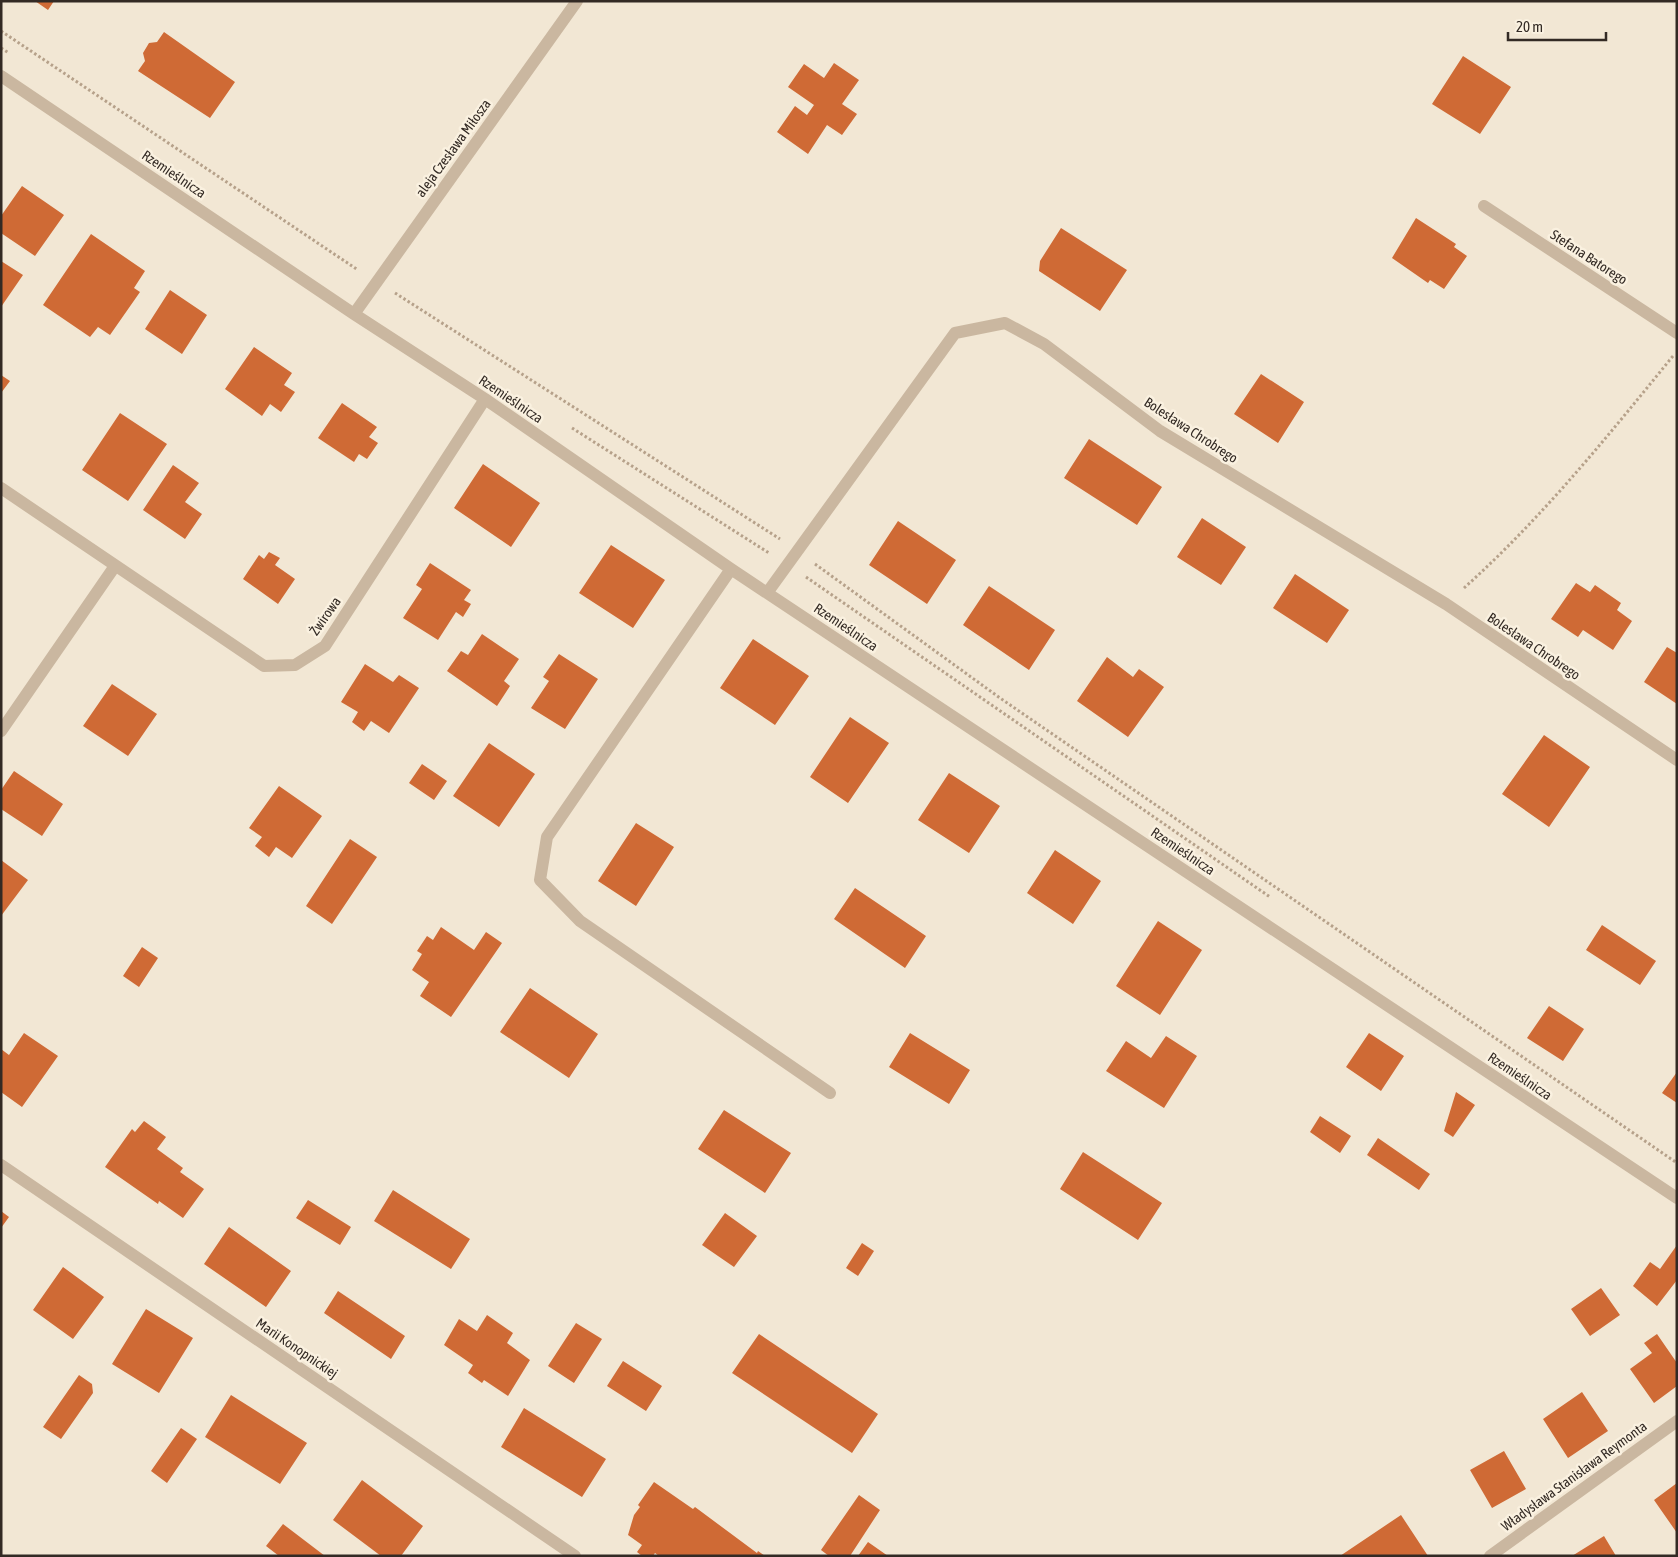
<svg xmlns="http://www.w3.org/2000/svg" width="1678" height="1557" font-family="'Asap Condensed',sans-serif">
<style>
.building{fill:#cf6a35}
.lines{fill:none;stroke-linecap:round;stroke-linejoin:round}
.path{stroke:#b6a18a;stroke-width:3;stroke-dasharray:2.5 2.5;stroke-linecap:butt}
.minor{stroke:#cab7a0;stroke-width:12}
.labels{text-anchor:middle;dominant-baseline:central;stroke-width:5;stroke-linejoin:round;paint-order:stroke}
.street-label{font-size:14px;fill:#332a24;stroke:#faf1e0}
</style>
<rect width="100%" height="100%" fill="#f2e7d4"/>
<!-- building -->
<path class="building" d="M35 1H54L48 10Z
M164 32 235 82 210 118 138 71 145 61 143 53 149 43 157 42Z
M1463 56 1511 87 1480 134 1432 104Z
M834 63 859 80 842 104 857 114 842 135 827 125 808 154 777 132 795 106 807 115 814 105 788 87 804 64 824 78Z
M22 186 64 215 35 256 1 233V216Z
M1416 218 1456 244 1454 247 1467 256 1444 289 1430 280 1428 283 1392 258Z
M1061 228 1127 270 1100 311 1039 271 1040 261Z
M91 234 145 271 134 288 140 292 110 335 98 327 90 337 43 305Z
M1 261 23 275 1 307Z
M170 290 207 315 182 354 145 329Z
M254 347 292 373 284 385 295 392 281 412 270 404 262 416 225 389Z
M1261 374 1304 402 1278 443 1234 414Z
M1 375 10 381 1 393Z
M342 403 377 427 369 437 378 443 367 459 359 454 354 462 318 438Z
M120 413 167 444 128 501 82 470Z
M1089 439 1162 487 1137 525 1064 478Z
M483 464 540 503 511 547 454 508Z
M173 465 199 483 185 502 202 514 185 539 143 510Z
M1202 518 1246 547 1221 585 1177 557Z
M898 521 956 560 927 604 869 565Z
M611 545 665 580 633 628 579 593Z
M269 552 280 558 275 565 295 579 278 604 243 579 259 555 264 559Z
M430 563 471 590 464 600 471 604 463 617 456 612 438 640 403 618 422 589 416 585Z
M1295 574 1349 610 1327 643 1273 608Z
M1576 583 1590 592 1595 585 1621 603 1617 610 1632 621 1613 650 1583 630 1578 637 1551 619Z
M989 586 1055 630 1029 670 963 625Z
M482 634 519 659 504 681 510 686 497 706 447 671 461 651 468 655Z
M753 639 809 676 775 725 720 688Z
M1667 647 1677 653V704L1644 682Z
M559 654 598 679 565 729 531 708 549 681 543 677Z
M1107 657 1133 677 1139 669 1164 687 1128 737 1077 701Z
M365 664 393 682 399 675 419 688 389 733 371 721 364 731 352 722 358 712 341 702Z
M112 684 157 714 128 756 83 726Z
M850 717 889 743 848 803 810 777Z
M1544 735 1590 767 1549 827 1502 794Z
M489 743 535 774 499 827 453 796Z
M422 764 447 781 434 800 409 783Z
M14 771 63 804 42 836 1 809V790Z
M949 773 1000 806 969 853 918 820Z
M279 786 322 816 292 858 276 847 269 857 255 846 262 837 249 828Z
M636 823 674 847 636 906 598 881Z
M350 839 377 857 332 924 306 906Z
M1055 850 1101 881 1073 924 1027 893Z
M1 860 28 880 1 916Z
M855 888 926 936 905 968 834 919Z
M1158 921 1202 950 1160 1015 1116 986Z
M1602 925 1656 961 1640 985 1586 950Z
M441 927 474 950 486 932 502 943 451 1017 420 996 429 982 412 970 422 954 417 951 427 936 433 940Z
M142 947 158 958 139 987 123 976Z
M530 988 598 1034 569 1078 500 1032Z
M1549 1006 1584 1029 1563 1061 1527 1038Z
M24 1033 58 1056 22 1107 1 1092V1049L9 1055Z
M910 1033 970 1070 949 1104 889 1067Z
M1369 1033 1404 1056 1381 1091 1346 1067Z
M1166 1036 1197 1056 1164 1108 1106 1071 1126 1041 1151 1058Z
M1677 1072V1103L1662 1093Z
M1456 1092 1475 1105 1453 1137 1444 1131Z
M724 1110 791 1153 765 1193 698 1149Z
M1320 1116 1351 1136 1340 1153 1310 1132Z
M144 1121 166 1137 157 1149 183 1168 180 1172 204 1189 183 1218 159 1201 158 1204 105 1167 132 1129 135 1132Z
M1378 1138 1430 1174 1419 1190 1367 1155Z
M1083 1152 1162 1203 1138 1240 1060 1189Z
M393 1190 470 1239 451 1269 374 1221Z
M308 1200 351 1227 340 1245 296 1218Z
M1 1211 9 1217 1 1228Z
M725 1213 757 1236 734 1267 702 1245Z
M229 1227 291 1271 266 1307 204 1264Z
M862 1243 874 1251 858 1276 846 1268Z
M1677 1245V1280L1657 1306 1633 1286 1650 1262 1660 1269Z
M63 1267 104 1297 73 1339 33 1310Z
M1601 1288 1620 1315 1590 1336 1571 1309Z
M338 1291 405 1336 391 1359 324 1313Z
M146 1309 193 1338 159 1393 112 1364Z
M487 1315 513 1333 507 1343 530 1360 508 1396 484 1380 482 1383 468 1373 473 1365 444 1345 459 1319 477 1331Z
M576 1323 602 1339 574 1383 548 1366Z
M759 1334 878 1414 852 1453 732 1373Z
M1657 1334 1677 1363V1386L1654 1403 1630 1369 1652 1353 1644 1343Z
M623 1361 662 1386 646 1411 607 1386Z
M79 1375 92 1384 93 1393 61 1439 43 1427Z
M1582 1392 1608 1431 1568 1458 1543 1419Z
M231 1395 307 1443 280 1484 205 1437Z
M524 1408 606 1459 582 1497 501 1447Z
M181 1428 197 1439 167 1483 151 1471Z
M1504 1451 1526 1489 1492 1508 1470 1470Z
M362 1480 423 1526 401 1556H381L333 1520Z
M654 1482 693 1509 695 1507 757 1553 758 1551 765 1556H659L655 1553 653 1556H642L637 1552 642 1545 628 1535 634 1515 640 1507 638 1505Z
M1677 1483V1533L1654 1500Z
M859 1495 880 1510 850 1556H829L821 1550Z
M1401 1515 1428 1556H1340Z
M283 1524 325 1556H279L266 1546Z
M1604 1536 1616 1556H1572Z
M868 1542 888 1556H858Z"/>
<g class="lines">
<!-- path -->
<path class="path" d="M1 31 358 270
M1 48 9 53
M395 293 780 539
M572 428 769 553
M815 564 1000 698 1677 1163
M806 577 1270 897
M1464 588C1542 518 1607 437 1673 356"/>
<!-- minor -->
<path class="minor" d="M1 76 354 314 485 399 731 569 1677 1198
M1484 206 1677 333
M354 314 577 1
M1 488 264 666 295 665 325 646 485 399
M731 569 547 837 540 880 580 921 830 1093
M767 593 955 333 1005 323 1044 344 1160 431 1446 604 1677 760
M1 731 115 566
M1 1165 575 1556
M1490 1556 1677 1421"/>
</g>
<g class="labels">
<!-- street labels -->
<g class="street-label">
<text transform="translate(453 148) rotate(-54)">aleja Czesława Miłosza</text>
<text transform="translate(174 174) rotate(34)">Rzemieślnicza</text>
<text transform="translate(1589 257) rotate(33)">Stefana Batorego</text>
<text transform="translate(511 399) rotate(34)">Rzemieślnicza</text>
<text transform="translate(1191 430) rotate(33)">Bolesława Chrobrego</text>
<text transform="translate(325 616) rotate(-55)">Żwirowa</text>
<text transform="translate(846 627) rotate(34)">Rzemieślnicza</text>
<text transform="translate(1534 646) rotate(34)">Bolesława Chrobrego</text>
<text transform="translate(1183 851) rotate(34)">Rzemieślnicza</text>
<text transform="translate(1520 1076) rotate(34)">Rzemieślnicza</text>
<text transform="translate(297 1348) rotate(34)">Marii Konopnickiej</text>
<text transform="translate(1574 1476) rotate(-36)">Władysława Stanisława Reymonta</text>
</g>
</g>
<!-- border -->
<rect width="1678" height="1557" fill="none" stroke="#332a24" stroke-width="5"/>
<!-- scale -->
<path d="M1508 32v8h98v-8" fill="none" stroke="#332a24" stroke-width="2.5"/>
<text x="1516" y="32" font-size="15" fill="#332a24" stroke="#faf1e0" stroke-width="4" paint-order="stroke">20 m</text>
</svg>
